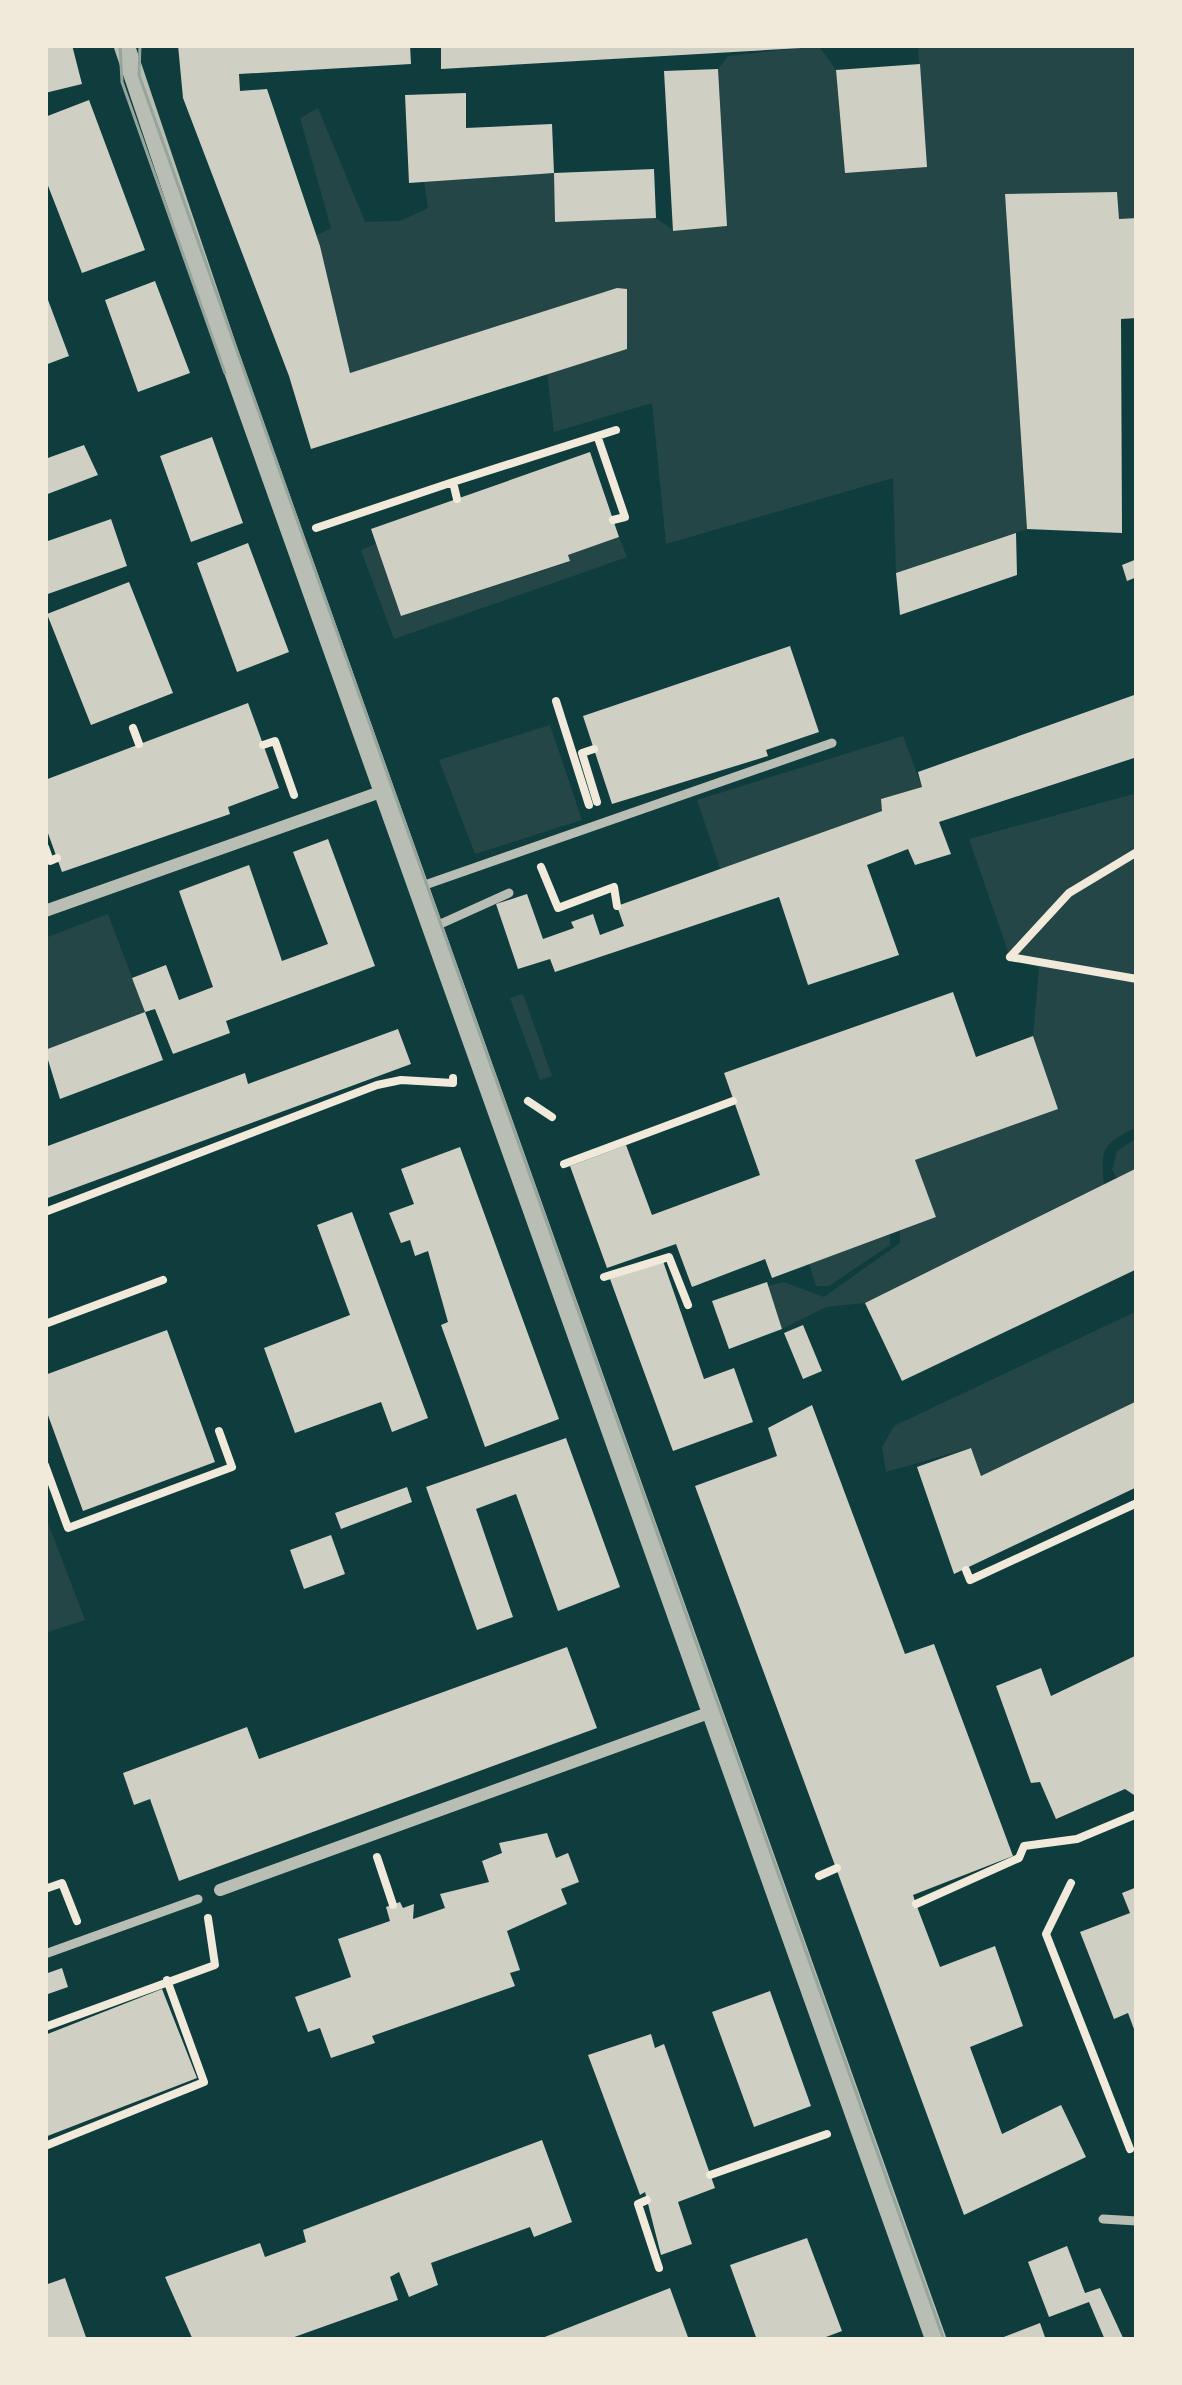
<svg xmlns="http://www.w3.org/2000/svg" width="1182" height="2385" font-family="'Roboto Condensed',sans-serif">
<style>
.green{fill:#244646}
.building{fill:#cfcfc3}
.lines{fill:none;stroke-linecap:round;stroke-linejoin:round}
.path{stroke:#f1e9da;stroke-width:8}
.service{stroke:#b8beb3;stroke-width:9}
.minor{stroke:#b8beb3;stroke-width:12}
.tertiary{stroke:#b8beb3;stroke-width:21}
.tram{stroke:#97a49c;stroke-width:3}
</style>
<rect width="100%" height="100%" fill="#0f3d3e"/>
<!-- green -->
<path class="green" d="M1137 45V218L1119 219 1117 192 1005 194 1027 529 896 573 893 478 666 544 652 403 554 432 547 373 627 349 626 289 350 373 317 235 331 228 300 118 318 108 365 222 400 221 428 208 424 182 554 173 556 221 656 218 674 231 727 226 718 69 728 56 819 46 836 70 845 173 927 166 918 47Z
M619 537 627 557 394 639 361 550 376 544 402 616 569 562 568 555Z
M550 725 582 820 475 854 439 760Z
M903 736 922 787 882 799V811L721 871 697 800Z
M1137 793V1127C1099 1145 1101 1152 1104 1185L865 1303 826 1307 782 1329 768 1286 784 1282 824 1297 900 1243V1231L936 1217 915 1160 1058 1109 1033 1036 1039 968 1010 957 969 839Z
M108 914 145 1012 45 1050V938Z
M523 994 552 1076 540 1080 510 998Z
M1137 1138V1168L1117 1178 1112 1170 1117 1151Z
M890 1234V1245L829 1286H816L809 1264Z
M1137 1311V1401L981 1476 970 1448 886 1472 882 1447 894 1426Z
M45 1515 85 1620 45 1633Z"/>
<!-- building -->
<path class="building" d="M45 45H72L82 84 45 93Z
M178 45H410L411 64 239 74 240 91 267 89 320 246 350 373 617 288 627 289V349L311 449 289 376 183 98Z
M441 45H802V48L441 69Z
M920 64 927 167 845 173 836 70Z
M718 69 727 226 673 231 664 71Z
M466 93V128L552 124 554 173 409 183 405 95Z
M89 100 145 250 82 273 45 178V117Z
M654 169 656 218 555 222 554 173Z
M1117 192 1119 219 1137 218V318L1121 319 1122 533 1027 529 1005 194Z
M155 281 190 373 138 392 105 300Z
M45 292 69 356 45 365Z
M212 437 243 523 191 542 160 456Z
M84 445 98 475 45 495V459Z
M590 452 619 537 568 555 570 561 401 616 371 529Z
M111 519 127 566 45 595V542Z
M1016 533 1017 575 900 615 896 573Z
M248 543 289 652 237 672 197 563Z
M1137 559V577L1127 581 1122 565Z
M129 582 173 693 91 725 47 614Z
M790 646 819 732 766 750 768 756 612 804 583 716Z
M1137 694V757L939 822 951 854 915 865 908 849 867 865 899 955 808 985 779 897 555 972 550 959 518 969 496 904 527 894 543 939 574 928 571 922 593 914 600 935 624 926 617 906 882 811 881 799 922 787 918 772Z
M248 703 279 788 228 807 230 814 62 872 45 825V780Z
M328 839 375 966 226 1021 230 1033 173 1054 155 1009 145 1012 132 978 166 965 179 1000 213 987 179 891 249 865 282 961 328 944 293 852Z
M953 992 976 1057 1033 1036 1058 1109 915 1160 936 1217 772 1278 765 1259 692 1287 676 1244 607 1268 570 1166 626 1145 652 1215 760 1175 724 1073Z
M145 1012 163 1060 60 1099 45 1050Z
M398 1029 411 1064 45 1199V1147L245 1073 248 1084Z
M460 1147 559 1419 485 1447 441 1325 448 1322 428 1251 415 1256 410 1240 401 1243 389 1213 414 1204 401 1169Z
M1137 1168V1269L902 1381 865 1303Z
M352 1212 428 1418 392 1432 381 1402 295 1433 264 1348 350 1315 317 1225Z
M663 1261 704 1379 734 1368 753 1422 673 1451 610 1279Z
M767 1282 782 1329 729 1349 712 1301Z
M803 1325 822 1371 803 1379 784 1333Z
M167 1330 215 1462 83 1511 45 1407V1375Z
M1137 1401V1487L954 1574 917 1467 971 1448 981 1476Z
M812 1405 905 1654 934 1644 1013 1856 913 1895 916 1904 940 1967 995 1946 1023 2026 970 2047 1002 2134 1061 2105 1086 2157 964 2215 695 1486 777 1456 768 1428Z
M566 1438 620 1587 558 1611 516 1494 476 1509 513 1617 477 1630 426 1487Z
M407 1487 412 1502 341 1529 335 1513Z
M331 1535 345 1574 304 1589 290 1550Z
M567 1647 597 1728 179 1881 150 1799 134 1805 123 1773 247 1727 259 1759Z
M1137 1655V1797L1125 1789 1056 1819 1040 1782 1031 1783 996 1686 1041 1668 1051 1696Z
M547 1833 556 1858 568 1853 579 1882 561 1889 567 1904 507 1931 520 1970 510 1973 515 1986 372 2036 375 2043 331 2058 320 2028 308 2032 295 1997 351 1977 338 1939 390 1921 386 1907 400 1902 403 1908 414 1904 413 1919 445 1908 440 1894 489 1882 482 1861 502 1853 499 1843Z
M1137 1887V2037L1128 2013 1114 2019 1080 1932 1130 1913 1122 1893Z
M62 1968 68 1987 48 1994 45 1974Z
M162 1989 197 2078 45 2137V2035Z
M770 1991 811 2106 754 2127 712 2012Z
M651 2034 655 2048 664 2044 715 2188 678 2202 692 2244 661 2255 645 2192 640 2195 588 2055Z
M542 2140 572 2222 534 2237 530 2227 431 2263 438 2285 409 2297 399 2272 390 2277 398 2300 286 2340H193L165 2277 260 2243 265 2257 306 2242 303 2230Z
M807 2238 842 2331 818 2340H757L730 2265Z
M1067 2246 1085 2293 1100 2288 1124 2340H1105L1089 2302 1049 2317 1028 2262Z
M65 2278 87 2340H45V2285Z
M670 2288 689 2340H537Z
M1040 2323 1046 2340H996Z"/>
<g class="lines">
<!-- path -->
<path class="path" d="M598 438 625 517 613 520
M453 482 616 430
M316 528 453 482 457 499
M556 701 589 805
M133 728 139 744
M263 745 275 741 294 795
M594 749 582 753 597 802
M45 847 50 861 57 858
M541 867 558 908 614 887 617 906
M1010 957 1069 893 1137 852
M1010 957 1137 979
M528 1101 552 1117
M564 1164 733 1101
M45 1212 377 1085 401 1080 453 1083V1078
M604 1277 669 1257 688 1305
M45 1324 163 1280
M45 1465 68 1528 232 1467 219 1431
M966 1570 970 1580 1137 1503
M377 1857 393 1905
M819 1876 837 1868
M1071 1883 1046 1934 1130 2149
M45 1889 62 1883 77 1921
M916 1904 1019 1858 1024 1846 1077 1839 1137 1814
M45 2027 215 1965 208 1918
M45 2146 204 2082 167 1980
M710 2175 827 2134
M647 2200 638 2204 659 2268"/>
<!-- service -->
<path class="service" d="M422 886 832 743
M436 926 509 893
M45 1954 198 1899
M1103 2219 1137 2221"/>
<!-- minor -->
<path class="minor" d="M45 911 386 790
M220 1890 714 1711"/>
<!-- tertiary -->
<path class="tertiary" d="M124 45 228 353 936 2340"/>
<!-- tram -->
<path class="tram" d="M120 45 122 82 225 373
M140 45 139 75 944 2340"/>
</g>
<!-- border -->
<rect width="1182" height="2385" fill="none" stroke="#f1e9da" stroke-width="96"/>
</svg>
